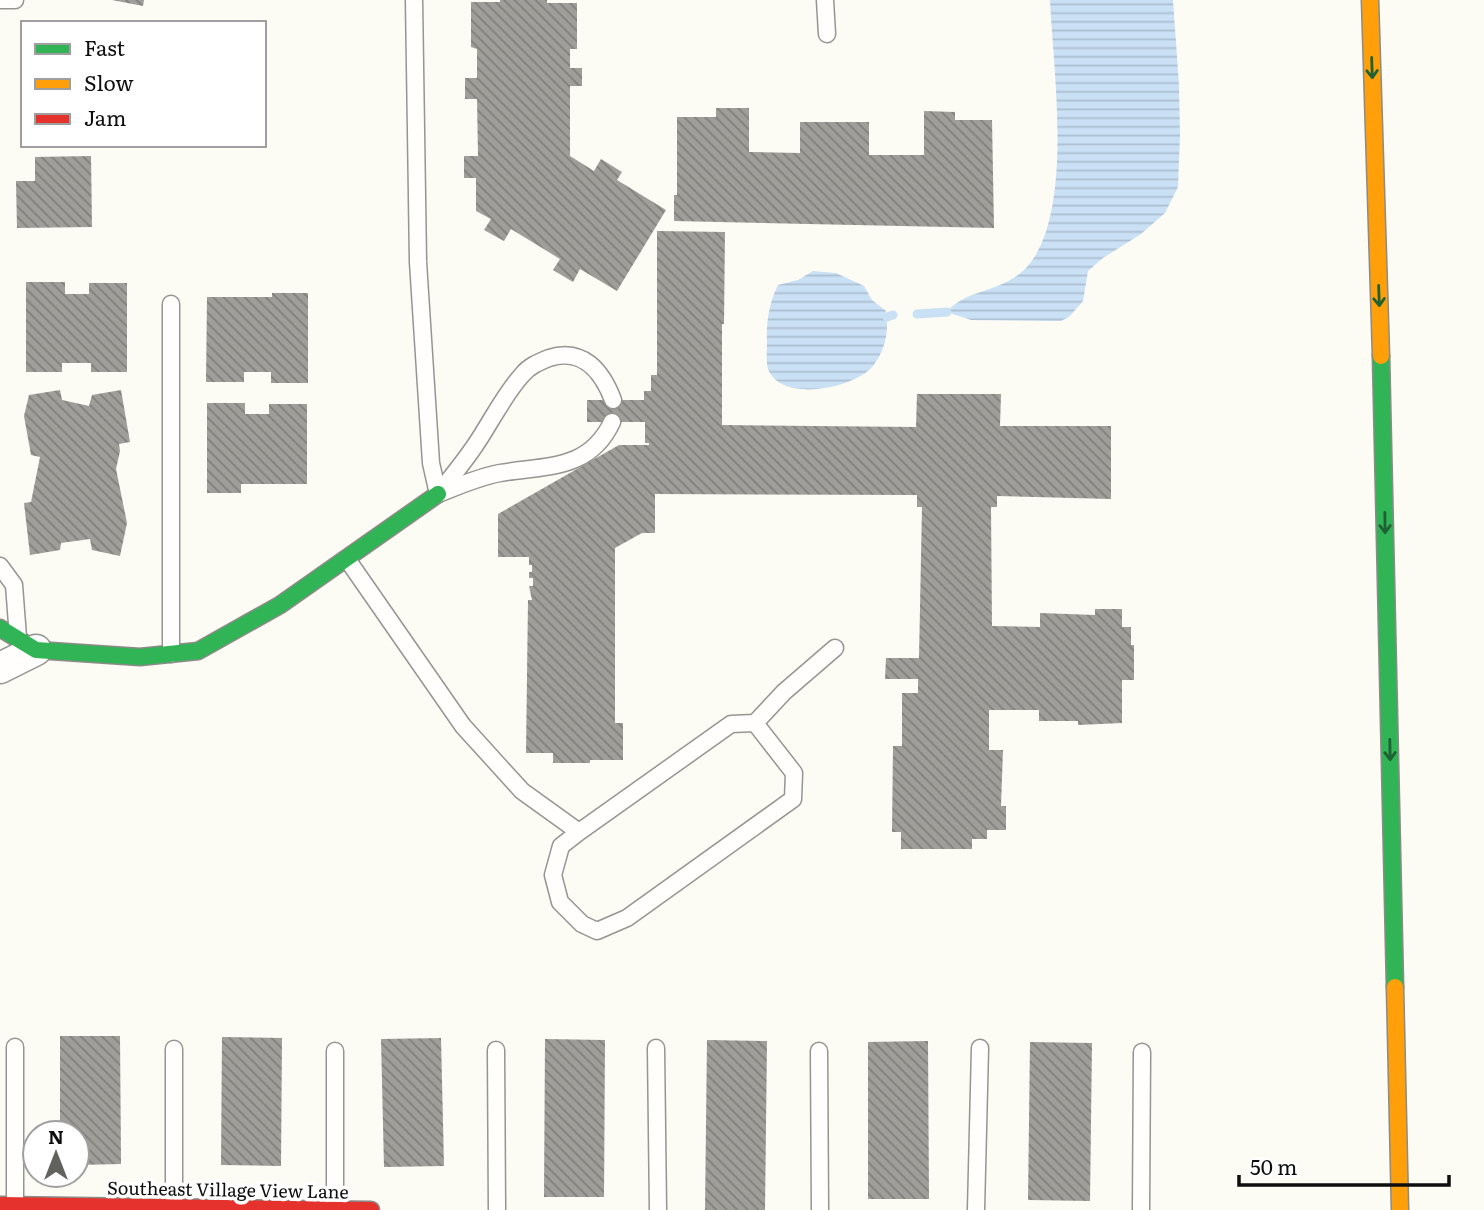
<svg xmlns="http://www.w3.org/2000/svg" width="1484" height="1210" font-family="Literata,serif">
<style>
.water{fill:url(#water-rules)}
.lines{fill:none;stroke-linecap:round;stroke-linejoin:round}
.stream{stroke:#cae0f5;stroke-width:9}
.building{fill:url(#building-back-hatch)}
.lane-casing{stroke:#959592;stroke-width:19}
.street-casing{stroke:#959592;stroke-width:33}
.fast-casing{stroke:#8c8b88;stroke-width:19}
.slow-casing{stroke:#8c8b88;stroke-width:19}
.jam-casing{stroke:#8c8b88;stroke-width:19}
.lane{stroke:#fffefd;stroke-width:16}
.street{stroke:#fffefd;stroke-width:30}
.fast{stroke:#30b455;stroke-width:16}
.slow{stroke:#ff9f0a;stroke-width:16}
.jam{stroke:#e5322d;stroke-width:16}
.oneway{stroke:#1f6132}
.labels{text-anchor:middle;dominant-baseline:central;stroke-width:7;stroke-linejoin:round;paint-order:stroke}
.street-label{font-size:18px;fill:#0e0e0e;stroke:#fff}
</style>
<defs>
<pattern id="water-rules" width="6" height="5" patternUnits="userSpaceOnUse" patternTransform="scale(1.75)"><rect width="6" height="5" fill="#cae0f5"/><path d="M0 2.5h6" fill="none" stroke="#acbfd1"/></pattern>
<pattern id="building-back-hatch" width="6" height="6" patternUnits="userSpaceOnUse" patternTransform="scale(1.75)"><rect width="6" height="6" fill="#9f9e99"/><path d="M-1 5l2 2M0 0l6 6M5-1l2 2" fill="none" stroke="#807f7b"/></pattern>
</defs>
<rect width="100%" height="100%" fill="#fcfbf4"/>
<!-- water -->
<path class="water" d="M1050 0H1173L1179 85 1180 135 1178 187 1165 213 1141 234 1103 258 1088 271 1083 301 1069 317 1061 321 971 320 947 312C965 289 1002 293 1026 268 1075 215 1053 69 1050 0Z
M813 271 836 273 864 286 872 300 886 311C889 331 886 349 873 366 855 388 782 404 768 369 766 362 767 350 767 342 766 323 769 303 778 285L798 280Z"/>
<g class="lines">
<!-- stream -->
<path class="stream" d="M917 314 947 312
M887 317 893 315"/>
</g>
<!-- building -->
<path class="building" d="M112 0H144L143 6Z
M500 0H547V3H577V49H570V68H582V86H570V156L594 171 601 159 622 172 617 180 666 210 617 291 580 269 573 282 553 270 560 259 511 229 504 241 484 230 491 219 476 211V178H464V156H478L477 99H465V78H477V49L471 47V2H500Z
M48 20H104V23H48Z
M716 108H749V152L800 153V122H869V155H924V111L955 112V120H992L994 228 674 221V195H677V117H716Z
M91 156 92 227 17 228 16 181H35V157Z
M657 231 725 232 724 324H722V425L916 427 917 394H1001L1000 426H1111V499L997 496V507H991L992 626 1040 627V613L1095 615V609H1122V627H1131V645H1134V680H1122V723L1078 725V721H1039V710H989V750H1003L1001 806H1006V830H987V839H972V849H901V832H892L893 746H902V693H918V679H885L886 658H919L922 507H917V495L655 494V533H642L615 548V723H623V760H590V763H553V753H526L528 600H532L529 586H533V578H529V572H532V565H529V557H498V514L619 445H649V443H645V422H587V400H644V391H651V375H657Z
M26 282H65V294H89V283H127V372H91V363H62V372H26Z
M272 293H308V383H271V372H244V382H206L207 297H272Z
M60 390 62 400 89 406 92 395 121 390 130 442 119 444 120 451 116 469 127 523 120 556 92 550 90 539 61 543 60 550 30 555 24 503 31 502 40 457 31 455 24 416 29 395Z
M207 403H245V414H269V404H307V484H241V493H207Z
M60 1036H120L121 1164 77 1165V1133H60Z
M222 1037 282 1038 281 1166 221 1165Z
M441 1038 444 1166 384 1167 381 1039Z
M545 1039 605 1040 604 1197H544Z
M707 1040 767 1041 765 1210H705Z
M928 1041 929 1199H868V1042Z
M1030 1042 1092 1043 1090 1201 1028 1200Z"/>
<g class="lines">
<defs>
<path id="lane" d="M0 0H15
M414 0 418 262 431 463 438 494
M825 0 827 34
M612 422C589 471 546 465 500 473 478 477 459 486 438 494 450 479 463 463 474 447 490 424 503 396 522 375 529 366 539 362 549 358 583 347 602 371 613 400
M347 559 463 726 522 791 579 832 731 724 755 723 794 773 793 799 627 918 597 931 582 924 560 902 553 875 561 846 579 832
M0 566 14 585 18 637
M171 654V304
M755 723 784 692 835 648
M15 1047V1208
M656 1048 658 1210
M174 1049V1208
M496 1050 497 1210
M335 1051V1210
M819 1051 820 1210
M976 1210 980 1048
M1141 1210 1142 1052"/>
<path id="street" d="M0 668 36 650"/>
<path id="fast" d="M1381 356 1395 987
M0 628 36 650 140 657 198 651 280 605 438 494"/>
<path id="slow" d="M1370 0 1381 356
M1395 987 1400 1210"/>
<path id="jam" d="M0 1205 371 1210"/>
</defs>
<!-- lane casing -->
<use href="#lane" class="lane-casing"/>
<!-- street casing -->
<use href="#street" class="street-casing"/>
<!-- fast casing -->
<use href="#fast" class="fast-casing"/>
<!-- slow casing -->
<use href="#slow" class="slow-casing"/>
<!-- jam casing -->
<use href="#jam" class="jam-casing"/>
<!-- lane -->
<use href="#lane" class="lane"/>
<!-- street -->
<use href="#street" class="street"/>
<!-- fast -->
<use href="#fast" class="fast"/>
<!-- slow -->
<use href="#slow" class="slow"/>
<!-- jam -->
<use href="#jam" class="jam"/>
</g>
<!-- one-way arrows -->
<defs><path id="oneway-shaft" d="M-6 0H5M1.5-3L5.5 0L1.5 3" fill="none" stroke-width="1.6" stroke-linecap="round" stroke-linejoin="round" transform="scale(1.75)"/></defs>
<g class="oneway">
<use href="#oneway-shaft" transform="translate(1372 68) rotate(88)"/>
<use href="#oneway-shaft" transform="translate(1379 296) rotate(88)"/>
<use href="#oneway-shaft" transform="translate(1385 523) rotate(89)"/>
<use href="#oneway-shaft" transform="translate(1390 750) rotate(89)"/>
</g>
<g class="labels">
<!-- street labels -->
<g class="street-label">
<text transform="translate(228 1189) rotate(1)">Southeast Village View Lane</text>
</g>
</g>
<!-- legend -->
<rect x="21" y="21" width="245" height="126" fill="#ffffff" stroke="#9f9f9f" stroke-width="2"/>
<rect x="35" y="44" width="35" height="10" fill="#30b455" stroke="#9f9f9f" stroke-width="2"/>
<text x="84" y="56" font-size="21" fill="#0e0e0e">Fast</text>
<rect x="35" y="79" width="35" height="10" fill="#ff9f0a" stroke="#9f9f9f" stroke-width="2"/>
<text x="84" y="91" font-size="21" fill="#0e0e0e">Slow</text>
<rect x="35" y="114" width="35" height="10" fill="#e5322d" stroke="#9f9f9f" stroke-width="2"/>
<text x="84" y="126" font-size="21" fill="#0e0e0e">Jam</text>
<!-- north arrow -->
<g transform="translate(56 1154)"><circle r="33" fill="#ffffff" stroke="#9f9f9f" stroke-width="2"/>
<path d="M0-5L12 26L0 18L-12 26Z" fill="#61615e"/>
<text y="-10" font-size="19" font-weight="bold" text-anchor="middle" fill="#0e0e0e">N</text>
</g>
<!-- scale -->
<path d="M1239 1175v10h210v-10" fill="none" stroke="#0e0e0e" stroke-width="3.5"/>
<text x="1250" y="1175" font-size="21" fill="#0e0e0e" stroke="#ffffff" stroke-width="5" paint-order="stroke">50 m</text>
</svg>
